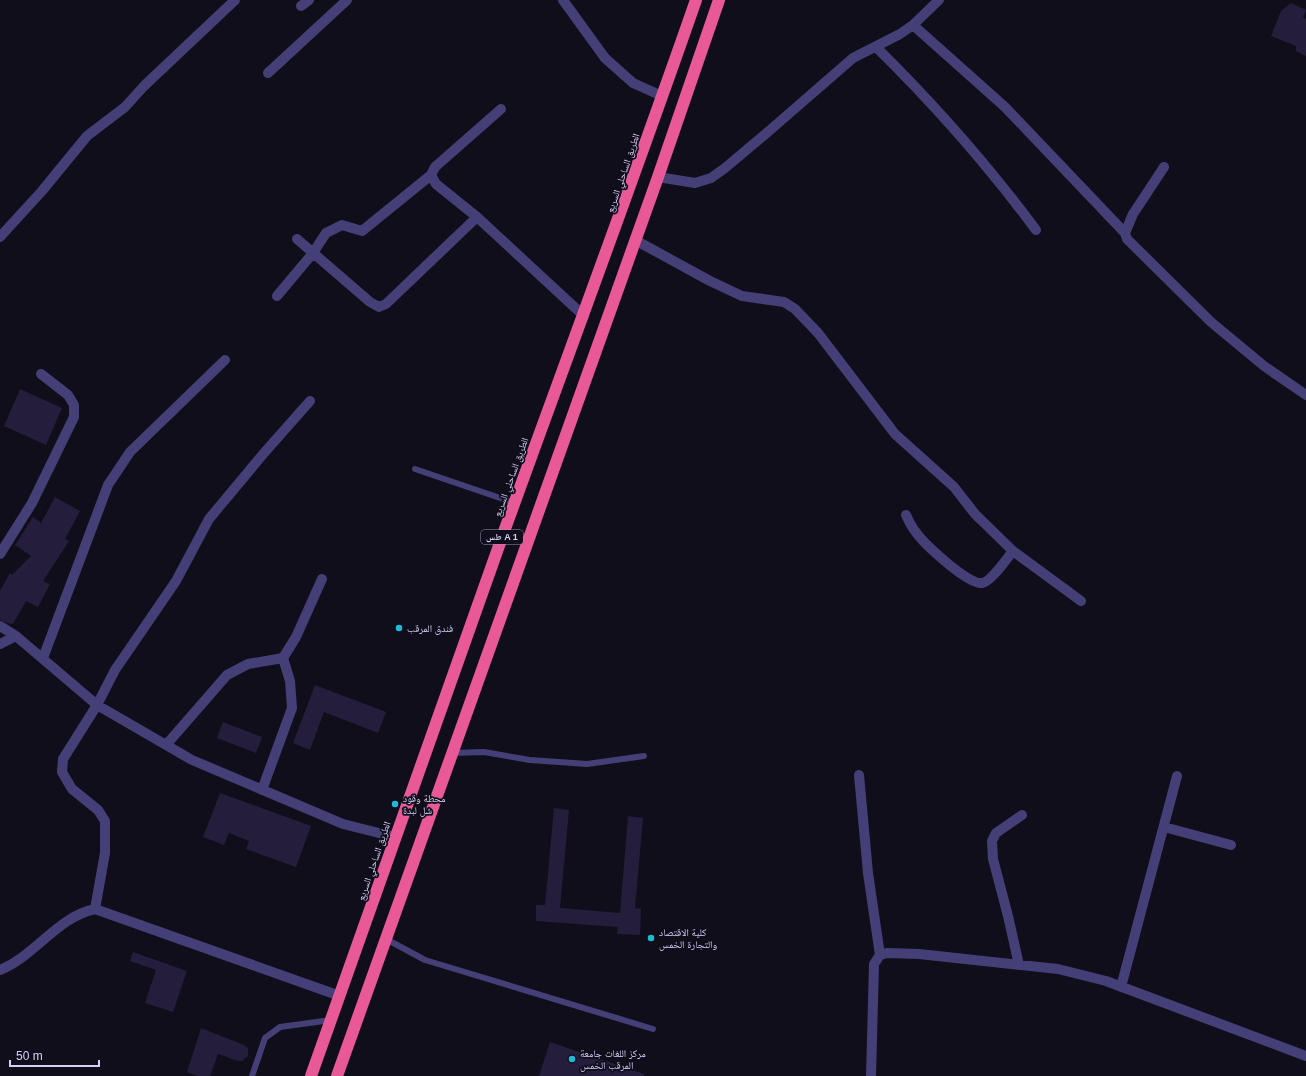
<svg xmlns="http://www.w3.org/2000/svg" width="1306" height="1076" font-family="Helvetica,'Noto Naskh Arabic',sans-serif">
<style>
.building{fill:#241d3b}
.lines{fill:none;stroke-linecap:round;stroke-linejoin:round}
.lane{stroke:#443f76;stroke-width:6}
.street{stroke:#443f76;stroke-width:10}
.highway{stroke:#ea5997;stroke-width:12}
.poi-dot{fill:#1cbcd9;stroke:#110e1c;stroke-width:1.5}
.labels{text-anchor:middle;dominant-baseline:central;stroke-width:3.5;stroke-linejoin:round;paint-order:stroke}
.shield{fill:#110e1c;stroke:#9b95b7;stroke-width:1}
.shield-label{font-size:9px;font-weight:bold;fill:#d6cff9}
.street-label{font-size:10px;fill:#d6cff9;stroke:#110e1c}
.poi-label{font-size:10px;fill:#d6cff9;stroke:#110e1c;text-anchor:start}
</style>
<rect width="100%" height="100%" fill="#110e1c"/>
<!-- building -->
<path class="building" d="M1291 3 1306 10 1303 17 1306 19V56L1296 51V46L1271 36 1281 11Z
M20 389 62 408 46 445 4 426Z
M55 497 80 511 65 539 69 541 43 581 50 584 38 607 26 601 13 624 7 623 0 620V591L10 573 12 575 31 556 15 545 33 517 41 523Z
M315 685 386 712 378 733 324 712 310 750 293 743Z
M223 722 262 737 256 753 217 738Z
M220 793 311 826 296 867 246 849 249 841 229 833 224 845 203 837Z
M554 808 569 810 560 908 620 913 628 816 643 818 635 908 641 909 640 935 617 934 618 927 536 921V905H545Z
M133 952 187 971 173 1012 145 1003 156 970 130 961Z
M201 1028 244 1045 248 1048V1056L242 1061H238L218 1054 210 1076H197L187 1072Z
M550 1042 644 1074V1076H539Z"/>
<g class="lines">
<!-- lane -->
<path class="lane" d="M415 469 515 503
M452 753 484 752 530 760 587 764 644 756
M386 939 425 960 653 1029
M252 1076 265 1038 280 1027 331 1020"/>
<!-- street -->
<path class="street" d="M563 0 605 58 633 83 662 96
M301 6 309 0
M913 25 1005 107 1125 233
M876 47C934 104 987 164 1036 230
M268 73 347 0
M1164 167 1133 214 1125 233 1127 239 1211 322 1264 366 1306 395
M431 175 436 184 477 217 584 316
M658 177 695 183 711 178 725 168 769 131 853 58 900 34 913 25 939 0
M0 237 42 191 87 136 125 107 144 86 235 0
M297 239 370 302 379 307 386 304 477 217
M635 240 710 281 742 296 784 302 795 309 818 333 895 434 954 487 975 514 1013 551 1081 601
M277 296 313 253 326 233 342 225 362 231 431 175 435 167 501 109
M906 515C909 521 911 526 915 531 923 543 968 585 982 583 991 582 1007 558 1013 551
M0 554 32 503 74 417V405L68 395 41 374
M0 626 16 636 97 705 192 760 343 824 395 837
M0 644 16 636
M43 658 108 485 130 452 225 360
M166 745 227 675 248 664 283 658 296 637 322 579
M859 775 868 873 880 955
M262 790 292 708 290 681 283 658
M1164 827 1231 845
M95 909 105 853V821L98 810 72 789 62 772 63 759 97 705 115 670 176 581 209 519 264 453 310 401
M1019 965 1008 916 993 859 992 841 996 833 1022 815
M0 970C35 956 57 917 95 909L340 996
M1121 987 1177 776
M871 1076 874 964 880 955 887 953 919 954 1058 969 1106 981 1306 1056"/>
<!-- highway -->
<path class="highway" d="M311 1076C375 897 437 718 501 540 566 360 633 181 696 0
M337 1076 658 177 719 0"/>
</g>
<!-- markers -->
<g class="poi-dot">
<circle cx="399" cy="628" r="4"/>
<circle cx="395" cy="804" r="4"/>
<circle cx="651" cy="938" r="4"/>
<circle cx="572" cy="1059" r="4"/>
</g>
<g class="labels">
<!-- shield labels -->
<rect class="shield" x="481" y="530" width="42" height="14" rx="3"/>
<g class="shield-label">
<text x="502" y="537">طس A 1</text>
</g>
<!-- street labels -->
<g class="street-label">
<text transform="translate(623 173) rotate(-71)">الطريق الساحلي السريع</text>
<text transform="translate(511 477) rotate(-70)">الطريق الساحلي السريع</text>
<text transform="translate(374 861) rotate(-71)">الطريق الساحلي السريع</text>
</g>
<!-- poi labels -->
<g class="poi-label">
<text x="407" y="628">فندق المرقب</text>
<text x="403" y="798">محطة وقود<tspan x="403" dy="12">شل لبدة</tspan></text>
<text x="659" y="932">كلية الاقتصاد<tspan x="659" dy="12">والتجارة الخمس</tspan></text>
<text x="580" y="1053">مركز اللغات جامعة<tspan x="580" dy="12">المرقب الخمس</tspan></text>
</g>
</g>
<!-- scale -->
<path d="M10 1060v6h89v-6" fill="none" stroke="#d6cff9" stroke-width="2"/>
<text x="16" y="1060" font-size="12" fill="#d6cff9" stroke="#110e1c" stroke-width="3" paint-order="stroke">50 m</text>
</svg>
